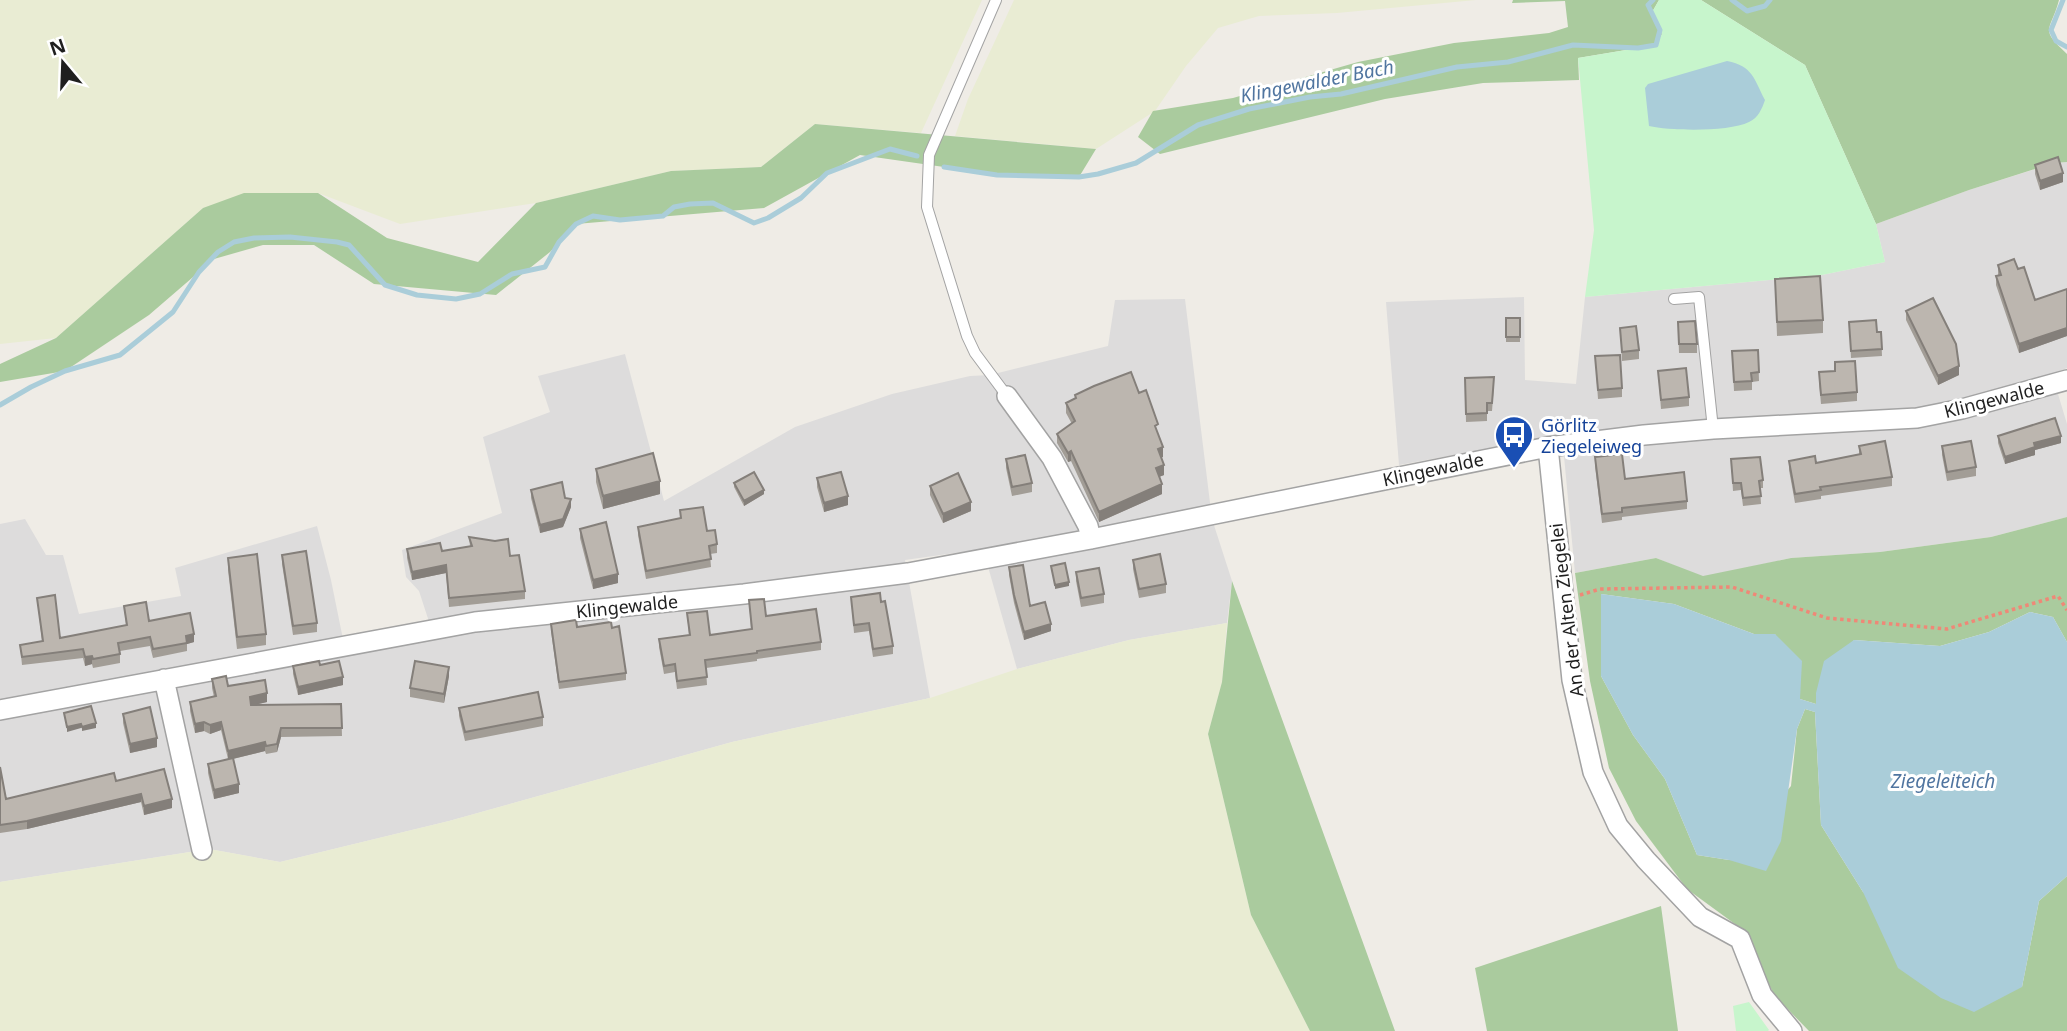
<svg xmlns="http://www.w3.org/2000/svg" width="2067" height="1031" font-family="'Noto Sans',sans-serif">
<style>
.residential{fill:#dddcdc}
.farmland{fill:#e9ecd3}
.forest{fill:#aacb9e}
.park{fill:#c7f5cc}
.water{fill:#aacdd9}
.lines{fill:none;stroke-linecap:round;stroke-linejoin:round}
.stream{stroke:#aacdd9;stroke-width:5}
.service-casing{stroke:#a3a3a3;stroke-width:12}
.minor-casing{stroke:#a3a3a3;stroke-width:22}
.path{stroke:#ef8877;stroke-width:3.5;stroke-dasharray:3.5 3.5;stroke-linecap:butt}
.service{stroke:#fff;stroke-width:10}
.minor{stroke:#fff;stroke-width:19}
.wall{fill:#a29d96}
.shaded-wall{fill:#847f7a}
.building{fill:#bcb6af;stroke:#847f7a;stroke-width:2}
.labels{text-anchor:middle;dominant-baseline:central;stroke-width:6;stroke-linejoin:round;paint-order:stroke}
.street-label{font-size:18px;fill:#1f1f1f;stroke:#fff}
.transit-label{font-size:18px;fill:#164399;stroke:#fff;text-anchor:start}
.water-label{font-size:19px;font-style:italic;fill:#5075a0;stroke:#fff}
</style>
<rect width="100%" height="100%" fill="#efece6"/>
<!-- residential -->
<path class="residential" d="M2067 162V368L2052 374 2067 424V517L1991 537 1880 552 1791 558 1703 577 1656 558 1575 573 1562 435 1399 465 1386 302 1524 297 1525 380 1576 384 1585 297 1822 275 1885 262 1876 224 1969 190 2055 163Z
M1185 299 1212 519 1232 581 1227 623 1129 640 1017 669 983 549 905 560 930 698 732 742 449 821 280 862 209 849 0 882V524L25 519 46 555H63L79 614 181 596 175 568 317 526 331 580 346 654 434 637 419 591 406 577 402 550 502 513 483 437 550 412 538 376 625 354 664 501 795 427 892 394 970 376 990 375 1108 346 1115 300Z"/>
<!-- farmland -->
<path class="farmland" d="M0 0H982L921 133 815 124 761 167 671 171 536 203 400 224 318 193 203 208 56 338 0 344Z
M1014 0H1476L1337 13 1259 16 1218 28 1186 66 1155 111 1096 149 955 136 968 99Z
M1227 623 1222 682 1208 734 1251 915 1310 1031H0V882L209 849 280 862 449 821 732 742 930 698 1017 669 1129 640Z"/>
<!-- forest -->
<path class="forest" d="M1513 0H1659L1651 14 1662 34 1656 45 1578 58 1579 80 1483 83 1385 99 1160 154 1138 137 1153 111 1233 98 1358 62 1454 43 1549 33 1568 27 1565 1 1512 3Z
M1701 0H2059C2051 31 2038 28 2067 54V162L2054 163 1969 190 1876 224 1805 65Z
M815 124 1096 149 1079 177 1000 175 860 155 764 208 576 224 550 252 496 295 374 284 314 245H263L214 259 149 315 65 371 0 382V364L56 338 203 208 244 193H318L387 238 478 262 536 203 671 171 761 167Z
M2067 517V642L2053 617 2030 612 1989 632 1940 646 1854 640 1816 704 1800 699 1775 634H1754L1674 604 1601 594V676L1633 735 1665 779 1697 855 1729 860 1791 786 1797 729 1805 709 1815 712 1821 825 1863 892 2022 987 2039 901 2067 876V1031H1809L1775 996 1739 927 1687 889 1636 821 1609 768 1590 681 1575 573 1656 558 1703 576 1791 558 1880 552 1991 537Z
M1232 581 1395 1031H1310L1251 915 1208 734 1222 682Z
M1661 906 1678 1031H1487L1475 968Z"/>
<!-- park -->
<path class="park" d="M1659 0H1701L1805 65 1876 224 1885 262 1822 275 1585 297 1594 230 1578 58 1656 45 1662 34 1651 14Z
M1749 1002 1769 1030 1768 1031H1736L1733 1006Z"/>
<!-- water -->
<path class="water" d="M1727 61C1753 66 1754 79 1765 100 1762 109 1758 118 1749 122 1729 132 1671 131 1649 126L1645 88 1648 84Z
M1601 594 1674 604 1754 634H1775L1802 661 1800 699 1816 704V693L1824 661 1854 640 1940 646 1989 632 2030 612 2053 617 2067 642V876L2039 901 2022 987 1974 1012 1941 998 1898 968 1863 892 1821 825 1815 712 1805 709 1797 729 1781 841 1766 871 1729 860 1697 855 1665 779 1633 735 1601 676Z"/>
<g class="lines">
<!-- stream -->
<path class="stream" d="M1732 0 1747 11 1765 6 1770 0
M2063 0 2051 30 2056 41 2067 47
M944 167 997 175 1079 177 1098 174 1136 163 1198 125 1249 109 1310 97 1341 94 1457 67 1508 62 1573 45 1638 48 1656 45 1660 30 1648 5 1653 0
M0 405 31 387 65 371 120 355 173 312 199 272 218 252 234 242 254 238 290 237 337 242 349 245 385 285 417 295 456 299 480 294 512 274 545 267 559 242 576 224 593 216 620 220 663 216 674 207 690 204 713 203 754 223 768 218 801 198 827 173 890 149 917 156"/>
<defs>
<path id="service" d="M996 0 929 155 927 207 967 336 975 353 1007 396
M1674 299 1699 297 1713 429"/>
<path id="minor" d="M1007 396 1052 458 1088 526 1091 539
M1548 447 1572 680 1593 772 1618 826 1646 860 1700 917 1740 939 1762 995 1792 1031
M164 679 202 850
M0 710 475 622 744 594 908 573 1091 539 1548 447 1644 435 1713 429 1917 418 1962 409 2067 380"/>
</defs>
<!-- service casing -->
<use href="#service" class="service-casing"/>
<!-- minor casing -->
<use href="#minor" class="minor-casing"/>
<!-- path -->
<path class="path" d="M1580 595 1600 589 1732 587 1827 618 1947 629 2058 596 2067 610"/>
<!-- service -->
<use href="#service" class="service"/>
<!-- minor -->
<use href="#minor" class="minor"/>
</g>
<!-- wall -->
<path class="wall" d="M2035 165 2063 182 2040 190 2035 174Z
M1998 265 2018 269 2035 300 2067 289V336L2019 353 1996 285V276H1998Z
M1775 279 1823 320V333L1777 336Z
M1906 311 1959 375 1938 385 1906 320Z
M1506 318H1520V342H1506Z
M1678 322 1697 344V353H1679Z
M1849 322 1877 332H1881L1882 356 1851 358Z
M1620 328 1639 350V359L1622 361Z
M1758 350 1759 381 1752 382V390L1734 391 1732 351Z
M1595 356 1622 388V397L1598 399Z
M1835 362 1857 392V401L1821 404 1819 381 1835 371Z
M1658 371 1689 397V406L1661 409Z
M1465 378 1494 385 1492 411H1487V421L1466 422Z
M1139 393 1158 434 1163 457H1161L1164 475 1159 477 1162 494 1099 522 1071 461 1068 462 1057 443V434L1072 424 1066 413V403L1075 398V395Z
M1998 436 2061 443 2035 450V455L2005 464 1998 443Z
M1859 446 1892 477V486L1821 496V499L1795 503 1789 470V461L1816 463 1859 455Z
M1942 446 1976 467V476L1947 481 1942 455Z
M1595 457 1625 479 1687 501V509L1622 517V520L1602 523 1595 466Z
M1006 459 1032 483V492L1012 496 1006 468Z
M1731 459 1763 480V488H1760L1761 504 1743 506 1741 490 1733 491Z
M596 469 660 494 603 509 596 482Z
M817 478 848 505 824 512 817 487Z
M734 483 764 494 744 506 734 487Z
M930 486 971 511 943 523 930 495Z
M531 490 565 498 571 507 563 527 540 533 531 498Z
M680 510 717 544V553L710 554 711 567 646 579 638 535V527L680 518Z
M580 529 618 583 593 589 580 538Z
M469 537 510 556 525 591V599L449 607 446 573 412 580 407 558V549L442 551 470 546Z
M282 555 317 623V632L293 635 282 564Z
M228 558 266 634V645L237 649 228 570Z
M1133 560 1166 584V593L1139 598 1133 569Z
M1009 567 1030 606 1051 631 1024 640 1014 603 1009 575Z
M1076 572 1104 594V603L1081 607 1076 581Z
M851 597 881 602 893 646V654L873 657 869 631 854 633Z
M37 598 60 638 126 625 124 606 149 621 194 642 187 644V651L153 658 150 646 120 651V663L93 668 92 664 85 666 83 658 22 665 20 645 42 641Z
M749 600 766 616 821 642V650L757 659V661L706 668 707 685 677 689 675 672 664 674 659 647V639L689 635 687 613 710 635 751 629Z
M551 624 577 627 612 628 626 673V680L559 689 551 631Z
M320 665 343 685 298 695 293 674V666Z
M449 676 444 703 410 697V688Z
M212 679 267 702 254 705 341 704 342 736 281 737 277 752 266 754 265 751 233 759 239 793 214 799 208 773V764L228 759 221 730 210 734 204 731 195 733 190 711V702L214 697 212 688Z
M459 708 543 717V726L465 741 459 716Z
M123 714 157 747 130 753 123 723Z
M0 767 6 799 116 781 172 808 144 815 141 802 27 829 0 833Z"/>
<!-- shaded-wall -->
<path class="shaded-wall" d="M2063 173V182L2040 190V181Z
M2067 328V336L2019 353V344Z
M1959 366V375L1938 385V376Z
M2061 436V443L2035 450V455L2005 464V457L2034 443Z
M1163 447V457L1158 459V449Z
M1071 451V461L1068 462V453Z
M1164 465V475L1156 478V468Z
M660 481V494L603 509V496Z
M1162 484V494L1099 522V512Z
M764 490V494L744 506V501Z
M848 496V505L824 512V503Z
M571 499V507L563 527 540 533V525Z
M971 502V511L943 523V514Z
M446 565V573L412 580V572Z
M618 574V583L593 589V580Z
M1069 582V586L1055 589V585Z
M1051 624V631L1024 640V632Z
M194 634V642L187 644 186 636Z
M92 656V664L85 666V657Z
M449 667V676L444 703V694Z
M343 677V685L298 695V687Z
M267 693V702L250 706V697Z
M204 722V731L195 733V724Z
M221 722V730L210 734V725Z
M96 723V728L82 731V727Z
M81 724V728L67 732V727Z
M281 728V737L277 752V744Z
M157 738V747L130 753V744Z
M265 742V751L228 760V751Z
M239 784V793L214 799V790Z
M141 794V802L27 829V821Z
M172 799V808L144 815V806Z"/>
<!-- building -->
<path class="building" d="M2058 157 2063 173 2040 181 2035 165Z
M2014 259 2018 269 2024 267 2035 300 2067 289V328L2019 344 1996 276 2001 275 1998 265Z
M1820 276 1823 320 1777 322 1775 279Z
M1933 298 1956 344 1959 366 1938 376 1906 311Z
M1506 318H1520V337H1506Z
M1876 320 1877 332H1881L1882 349 1851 351 1849 322Z
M1695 321 1697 344H1679L1678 322Z
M1636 326 1639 350 1622 352 1620 328Z
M1758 350 1759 372 1751 373 1752 381 1734 382 1732 351Z
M1620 355 1622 388 1598 390 1595 356Z
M1855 361 1857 392 1821 395 1819 372 1835 371V362Z
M1686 368 1689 397 1661 400 1658 371Z
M1131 372 1139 393 1146 390 1158 424 1155 426 1163 447 1158 449 1164 465 1156 468 1162 484 1099 512 1071 451 1068 453 1057 434 1075 421 1066 403 1076 398 1075 395 1094 386Z
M1494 377 1492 403H1487V413L1466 414 1465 378Z
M2055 418 2061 436 2034 443 2035 447 2005 457 1998 436Z
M1885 441 1892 477 1820 487 1821 490 1795 494 1789 461 1815 456 1816 463 1861 454 1859 446Z
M1971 441 1976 467 1947 472 1942 446Z
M653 453 660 481 603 496 596 469Z
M1622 454 1625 479 1684 472 1687 501 1622 508V512L1602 514 1595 457Z
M1025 455 1032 483 1012 487 1006 459Z
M1760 457 1763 480 1759 481 1761 496 1743 498 1741 483H1733L1731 459Z
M754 472 764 490 744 501 734 483Z
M841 472 848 496 824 503 817 478Z
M958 473 971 502 943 514 930 486Z
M562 482 565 498 571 499 563 519 540 525 531 490Z
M703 507 707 531 715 530 717 544 709 546 711 559 646 571 638 527 681 518 680 510Z
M606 522 618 574 593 580 580 529Z
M469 537 495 541 508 539 510 556 519 555 525 591 449 598 446 565 412 572 407 549 440 543 442 551 472 546Z
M306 551 317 623 293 626 282 555Z
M257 554 266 634 237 637 228 558Z
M1160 554 1166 584 1139 589 1133 560Z
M1065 563 1069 582 1055 585 1051 566Z
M1023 565 1030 606 1045 602 1051 624 1024 632 1014 595 1009 567Z
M1099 568 1104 594 1081 598 1076 572Z
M880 593 881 602 885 601 893 646 873 649 869 623 854 625 851 597Z
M55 595 60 638 127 625 124 606 146 602 149 621 190 613 194 634 186 636 187 643 153 649 150 637 118 643 120 654 93 659 92 656 85 657 83 649 22 657 20 645 43 641 37 598Z
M764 599 766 616 816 609 821 642 757 651V653L705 660 707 677 677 681 675 664 664 666 659 639 690 635 687 613 707 611 710 635 752 629 749 600Z
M576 620 577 627 611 622 612 628 619 626 626 673 559 682 551 624Z
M319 661 320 665 339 661 343 677 298 687 293 666Z
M415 661 449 667 444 694 410 688Z
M226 676 228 686 265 680 267 693 250 697 251 705 341 704 342 728H281L277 744 266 746 265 742 228 751 221 722 210 725 204 722 195 724 190 702 216 696 212 679Z
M538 692 543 717 465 732 459 708Z
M91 706 96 723 82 727 81 724 67 727 64 713Z
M150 707 157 738 130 744 123 714Z
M233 758 239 784 214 790 208 764Z
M0 767 6 799 114 773 116 781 164 769 172 799 144 806 141 794 27 821 0 825Z"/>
<!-- icons -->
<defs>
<symbol id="bus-pin" viewBox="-11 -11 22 30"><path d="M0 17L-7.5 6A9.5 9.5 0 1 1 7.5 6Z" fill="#1a4fb4" stroke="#fff"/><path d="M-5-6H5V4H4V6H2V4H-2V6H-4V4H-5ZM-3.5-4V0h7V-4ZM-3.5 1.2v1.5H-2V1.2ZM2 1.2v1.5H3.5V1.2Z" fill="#fff"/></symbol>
</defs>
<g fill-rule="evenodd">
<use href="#bus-pin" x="1492" y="413" width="44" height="60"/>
</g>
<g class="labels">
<!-- street labels -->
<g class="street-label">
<text transform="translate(1994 399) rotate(-14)">Klingewalde</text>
<text transform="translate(1433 469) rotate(-12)">Klingewalde</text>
<text transform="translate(627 606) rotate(-6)">Klingewalde</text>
<text transform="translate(1566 610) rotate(-97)">An der Alten Ziegelei</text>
</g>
<!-- transit labels -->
<g class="transit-label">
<text x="1541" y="425">Görlitz<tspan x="1541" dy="21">Ziegeleiweg</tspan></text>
</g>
<!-- water labels -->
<g class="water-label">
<text transform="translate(1317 81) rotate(-11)">Klingewalder Bach</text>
<text x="1943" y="781">Ziegeleiteich</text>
</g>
</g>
<!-- north arrow -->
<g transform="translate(63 63) rotate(341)" stroke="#ffffff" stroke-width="5" paint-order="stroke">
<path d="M0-5L12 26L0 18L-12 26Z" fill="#1f1f1f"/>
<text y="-10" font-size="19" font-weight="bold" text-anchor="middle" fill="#1f1f1f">N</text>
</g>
</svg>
